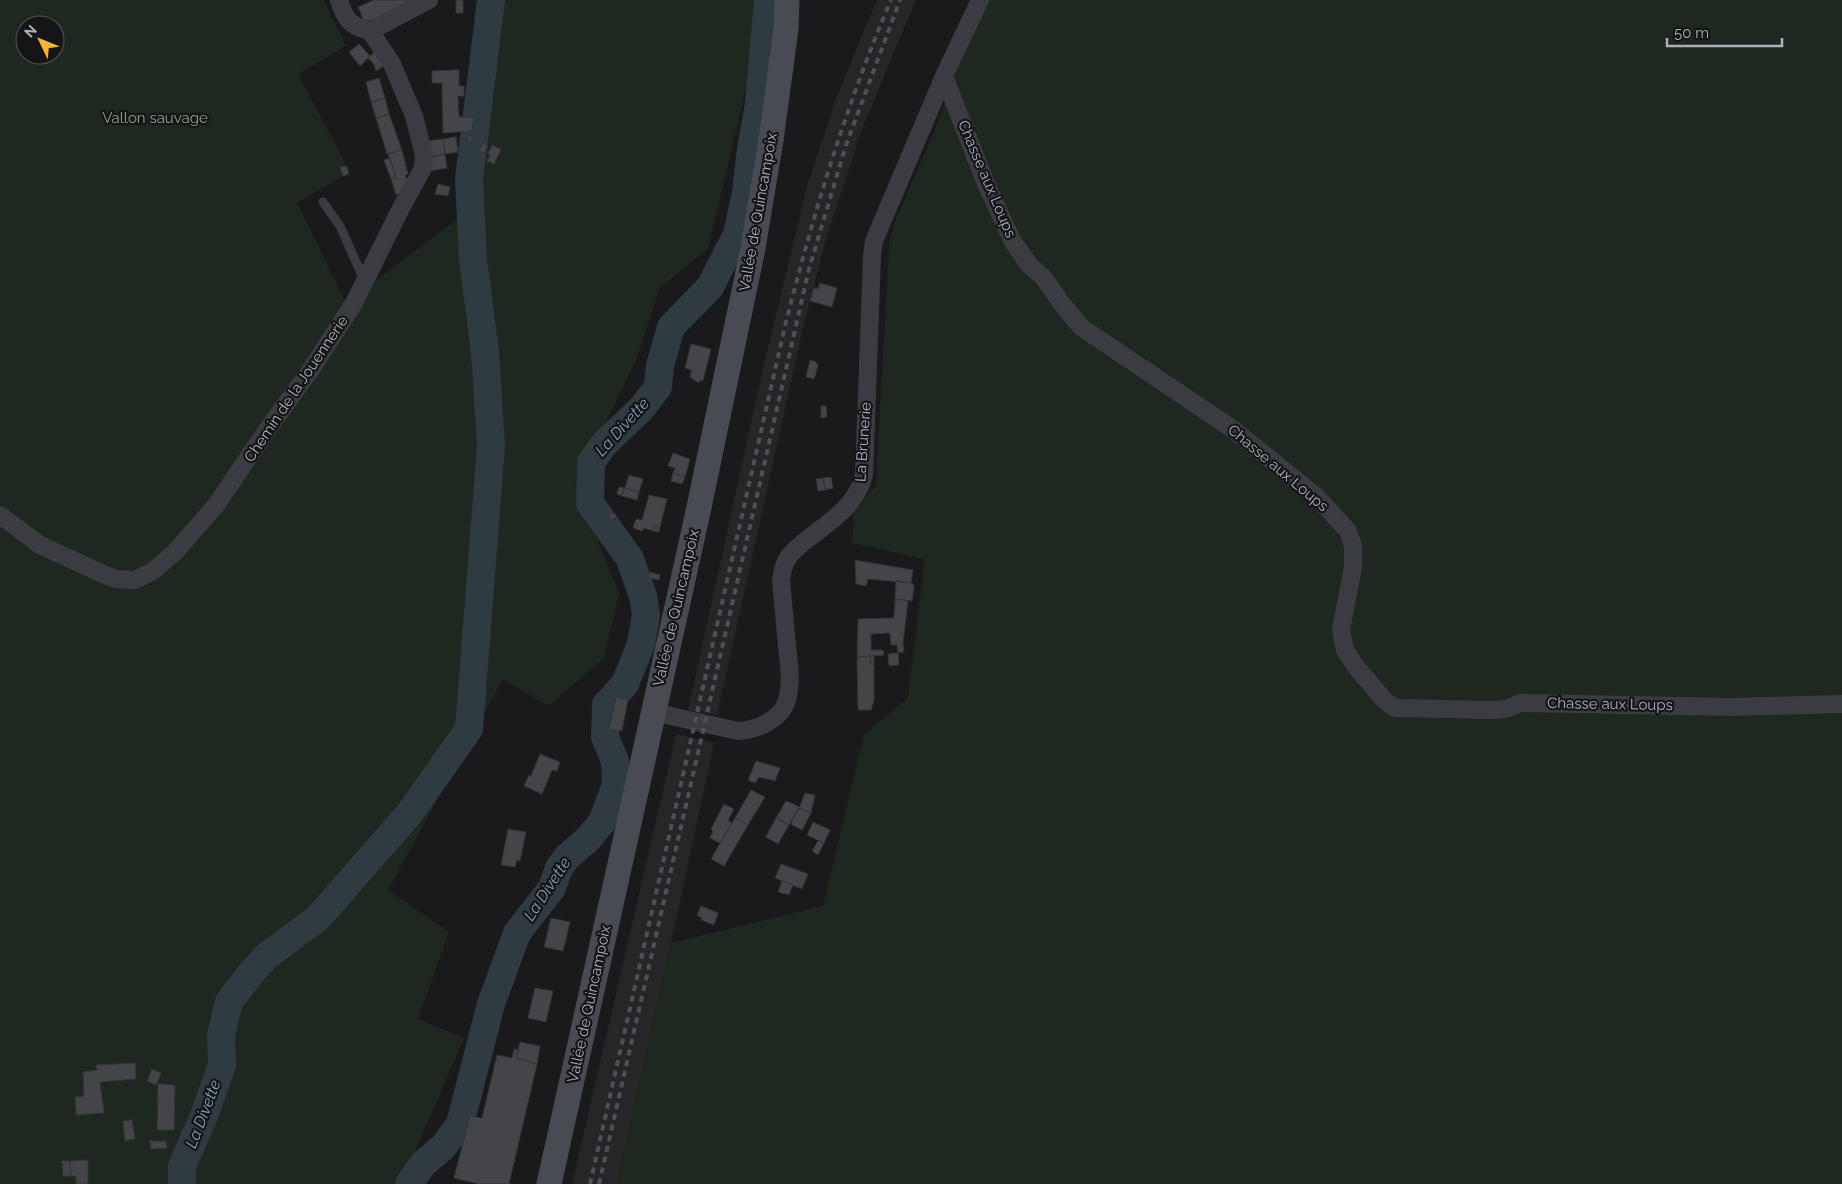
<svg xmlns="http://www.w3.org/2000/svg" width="1842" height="1184" font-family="Raleway,sans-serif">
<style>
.built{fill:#262629}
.green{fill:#1f2820;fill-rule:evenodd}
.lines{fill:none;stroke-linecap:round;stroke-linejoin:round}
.river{stroke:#2f3a41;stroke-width:28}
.building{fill:#444549;stroke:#343438}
.lane{stroke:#3b3c42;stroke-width:9}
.street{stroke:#3b3c42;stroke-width:18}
.secondary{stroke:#494b52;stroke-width:25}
.rail{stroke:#4e5057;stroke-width:4;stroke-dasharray:6 5;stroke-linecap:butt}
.labels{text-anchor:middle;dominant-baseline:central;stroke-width:4.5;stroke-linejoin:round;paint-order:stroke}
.park-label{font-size:15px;fill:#83a884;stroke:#151517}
.street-label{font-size:15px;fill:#acb1bc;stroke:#151517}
.water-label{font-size:16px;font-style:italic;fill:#82a0b8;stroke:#151517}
</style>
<rect width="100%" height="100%" fill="#1a1a1c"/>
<!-- built -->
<path class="built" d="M877 0H916L862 129 827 236 804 324 717 715 688 710 764 364 807 187 836 98Z
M676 734 714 743 671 943 617 1184H572Z"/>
<!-- green -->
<path class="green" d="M0 0H323L346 46 298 74 347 166 340 167 343 176 297 203 346 303 470 210 477 0H758L760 30 708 248 659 289 637 358 575 486 619 593 604 658 548 706 503 679 388 890 449 932 418 1019 464 1038 401 1184H0ZM25 25H55V55H25Z
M988 0H1842V1184H617L671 943 823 906 864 735 908 698 925 559 852 543 854 513 876 485 889 245 894 224 940 118 955 68Z"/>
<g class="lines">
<!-- river -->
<path class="river" d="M182 1184V1166L204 1116 222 1065 221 1035 229 1002 251 973 268 955 318 918 409 814 469 729 491 446 485 352 473 259 469 179 491 0
M409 1184 423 1164 443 1147 460 1124 491 1004 517 933 552 888 559 868 567 857 587 840 602 822 616 785 615 761 605 737 606 705 625 684 641 644 646 615 643 596 630 559 590 503 591 462 605 443 641 409 658 387 660 366 671 327 710 287 737 234 746 193 751 149 759 104 768 0"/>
</g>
<!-- building -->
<path class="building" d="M374 0H417L375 20 364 21 358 7Z
M456 0H463V13H456Z
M359 44 370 56 360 66 349 52Z
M375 52 385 65 376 71 374 64 368 58Z
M456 70H459V86H464V96H458L459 117H474L472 131 443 133 442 83H432V71Z
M379 78 385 98 371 102 366 82Z
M385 98 389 114 376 118 371 102Z
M389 114 402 150 387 154 376 118Z
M472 135V142H468V136Z
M456 137 458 152 445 154 443 139Z
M443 139 445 154 429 157 427 141Z
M483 143 488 146 484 153 479 150Z
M492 145 501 149 494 164 487 161 490 155 488 154Z
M402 150 408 174 405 175 410 187 396 195 391 179 396 177 388 154Z
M445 154 447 168 429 171V157Z
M390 158 396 177 391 179 384 160Z
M347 166 349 174 343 176 340 167Z
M438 184 450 187 448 196 435 194Z
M820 283 837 288 832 307 810 301 814 288 818 289Z
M691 344 711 349 703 381 700 380 699 383 690 377 692 370 685 368Z
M810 360 816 362 818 366 814 379 806 377Z
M821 406H826L827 417 821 418Z
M673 453 690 459 685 477 673 473 675 468 668 466Z
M673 473 685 477 682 484 671 481Z
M629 475 643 479 639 492 625 488Z
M831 477 833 488 825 490 823 478Z
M823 478 825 490 818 491 816 479Z
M619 487 624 488 622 496 617 494Z
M624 488 639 492 637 500 622 496Z
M649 495 667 499 660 527 655 525 653 531 644 528 642 531 633 528 636 519 642 520Z
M610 513 616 514 615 520 609 519Z
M655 525 660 527 659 532 653 531Z
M855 560 913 570 911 583 868 579 866 586 856 584Z
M650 572 660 575 659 580 649 578Z
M896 581 911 583 914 585 912 601 895 599Z
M895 599 908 601 903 643 904 652 898 653 897 645H891L890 633 871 634V650H883L884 655 857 657 858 619 894 618Z
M898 653 899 665 889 666 888 654Z
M874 655V664H871L870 656Z
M870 656 871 664H874V700L871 710H858L857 657Z
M616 697 628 699 622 731 609 729Z
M540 754 560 762 557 771 552 770 542 794 524 786 529 775 531 776Z
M756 761 780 768 775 781 759 777 755 783 748 780Z
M751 790 765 797 748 825 735 818Z
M805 793 815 795 811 813 799 809Z
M786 801 800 807 789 825 776 818Z
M724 804 734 809 728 820 732 823 720 843 710 838 713 831 711 829Z
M798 808 811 813 802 830 792 825 791 821Z
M735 818 748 825 724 866 711 859Z
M776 818 789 825 778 844 766 837Z
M813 822 830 830 824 843 807 835Z
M508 829 526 832 520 861 517 860 515 867 501 865Z
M818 841 824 843 818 855 812 851Z
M781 864 808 874 802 889 775 878Z
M782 881 793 885 789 895 778 892Z
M701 906 718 913 714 925 701 920 702 918 697 915Z
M551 918 570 922 563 951 544 947Z
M535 988 553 991 546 1022 528 1018Z
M520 1042 540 1046 537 1064 516 1058Z
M514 1049 519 1050 516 1058 537 1064 509 1184H479L454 1178 470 1116 482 1118 497 1055 512 1058Z
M135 1063 136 1079 100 1082 104 1113 76 1115 75 1097 84 1096 83 1072 97 1070 96 1065Z
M152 1069 161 1073 156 1085 147 1081Z
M158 1084 175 1085 174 1130H157Z
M132 1120 135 1139 125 1141 123 1121Z
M150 1141H166L167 1148 151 1149Z
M88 1160V1184H76V1176H71L70 1161Z
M62 1161H70L71 1176H63Z"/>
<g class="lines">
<!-- lane -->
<path class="lane" d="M323 202 340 226 364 280"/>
<!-- street -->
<path class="street" d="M339 0C345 20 350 26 370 31L429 0
M944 76 986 184 1013 242 1030 266 1043 277 1063 305 1081 327 1234 430 1317 497 1348 531 1353 546V567L1341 630 1345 650 1356 667 1375 689 1385 701 1395 708 1494 710 1506 709 1521 703 1730 707 1842 704
M0 515 40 545 103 574 116 579 135 580 153 571 175 552 217 504 264 434 312 368 354 303 399 212 422 170 424 160 423 151 414 116 392 64 370 31
M653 712 738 731C757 730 781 720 787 700 792 683 789 663 787 646 785 624 783 602 781 580 782 573 783 567 786 561 790 553 798 547 805 541 829 522 856 507 864 475L872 256 874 241 944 76 980 0"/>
<!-- secondary -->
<path class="secondary" d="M549 1184 698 512 753 248 771 140 786 29 787 0"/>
<!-- rail -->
<path class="rail" d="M590 1184 785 326C813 215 846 105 891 0
M599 1184 809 269 846 145 900 0"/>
</g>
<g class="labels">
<!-- park labels -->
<g class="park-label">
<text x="155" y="118">Vallon sauvage</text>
</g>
<!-- street labels -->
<g class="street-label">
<text transform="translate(987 179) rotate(67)">Chasse aux Loups</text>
<text transform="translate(758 212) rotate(-80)">Vallée de Quincampoix</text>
<text transform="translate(296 389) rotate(-56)">Chemin de la Jouennerie</text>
<text transform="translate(863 442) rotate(-86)">La Brunerie</text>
<text transform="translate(1278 468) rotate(40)">Chasse aux Loups</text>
<text transform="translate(676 608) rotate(-77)">Vallée de Quincampoix</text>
<text transform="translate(1610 704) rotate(1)">Chasse aux Loups</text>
<text transform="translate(589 1004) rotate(-78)">Vallée de Quincampoix</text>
</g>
<!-- water labels -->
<g class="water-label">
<text transform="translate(622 427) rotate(-48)">La Divette</text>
<text transform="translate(547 889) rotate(-57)">La Divette</text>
<text transform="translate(203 1114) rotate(-69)">La Divette</text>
</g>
</g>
<!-- north arrow -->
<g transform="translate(40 40) rotate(313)"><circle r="24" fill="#151517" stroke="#515359"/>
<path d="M0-4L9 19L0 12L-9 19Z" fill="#f9b335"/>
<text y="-8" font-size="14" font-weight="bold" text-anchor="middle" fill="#acb1bc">N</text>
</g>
<!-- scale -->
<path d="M1667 38v8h115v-8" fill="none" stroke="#acb1bc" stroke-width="2.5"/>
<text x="1674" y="38" font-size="15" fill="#acb1bc" stroke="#151517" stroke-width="4" paint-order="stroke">50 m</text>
</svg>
